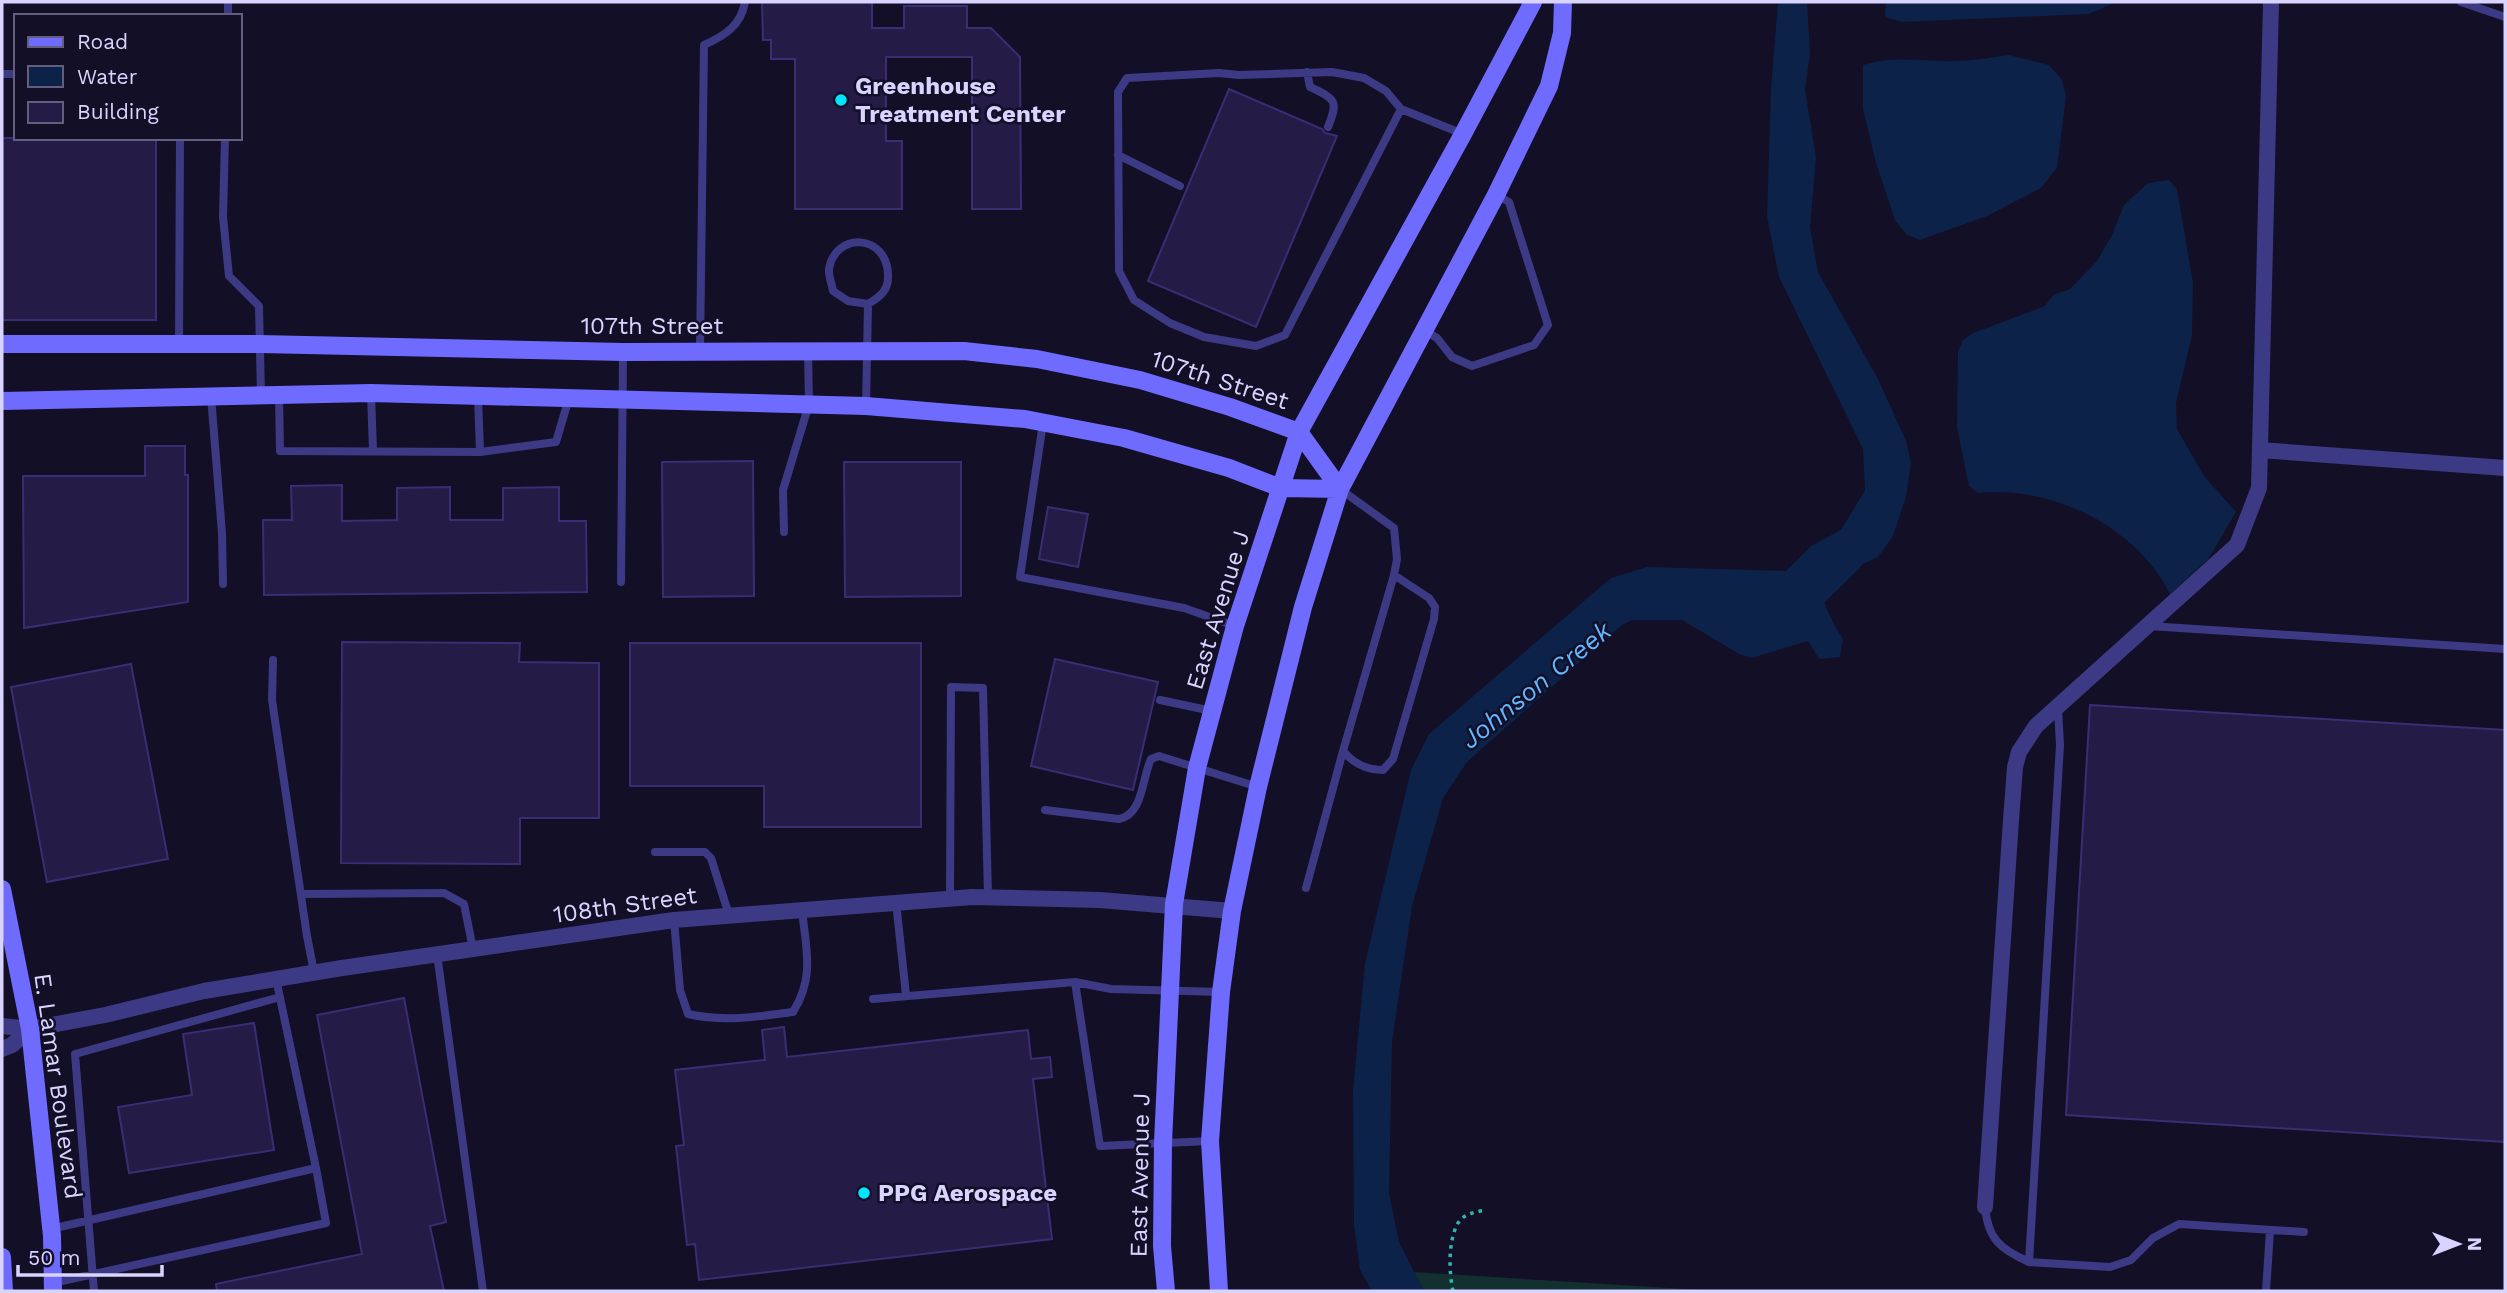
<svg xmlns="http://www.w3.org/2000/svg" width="2507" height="1293" font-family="'Work Sans',sans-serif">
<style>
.green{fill:#12302f}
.water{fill:#0c2248}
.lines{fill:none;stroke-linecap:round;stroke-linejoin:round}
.river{stroke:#0c2248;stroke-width:35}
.building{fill:#241b47;stroke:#3b2d73;stroke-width:2}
.path{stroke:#2fb8b0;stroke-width:3.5;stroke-dasharray:3.5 5;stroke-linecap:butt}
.lane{stroke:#3d3a85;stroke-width:8}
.street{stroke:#3d3a85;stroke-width:16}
.secondary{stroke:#6f6bff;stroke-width:18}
.poi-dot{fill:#00e5ff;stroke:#130f26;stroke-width:2.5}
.labels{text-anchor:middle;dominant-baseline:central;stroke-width:5;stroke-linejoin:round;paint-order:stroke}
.poi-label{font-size:24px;font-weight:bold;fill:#d9d4ff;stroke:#130f26;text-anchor:start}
.street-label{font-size:24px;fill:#d9d4ff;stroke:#130f26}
.water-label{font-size:26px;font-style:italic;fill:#62b6ff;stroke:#130f26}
</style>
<rect width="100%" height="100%" fill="#130f26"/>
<!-- green -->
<path class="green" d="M1414 1272 1718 1291H1424Z"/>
<!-- water -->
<path class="water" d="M1778 2H1807L1810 53 1805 90 1816 157 1810 227 1818 272 1879 381 1906 441 1911 462 1906 497 1893 536 1878 557 1865 563 1843 567 1824 564C1814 590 1830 618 1843 639L1840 657 1819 659 1808 641 1752 658 1739 654 1682 620H1632L1622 625 1467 762 1443 798 1412 906 1392 1042 1389 1193 1399 1242 1424 1291H1372L1360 1270 1354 1225 1353 1091 1365 963 1411 770 1429 734 1611 578 1647 567 1786 571 1811 546 1841 530 1865 490 1863 449 1779 277 1767 216 1771 90Z
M1886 2H2116L2089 14 1902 22 1885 17Z
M2009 55 2049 65 2062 80 2066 96 2057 168 2041 188 1987 216 1920 240 1907 235 1895 220 1876 163 1863 109V65C1895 56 1918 61 1950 61 1970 61 1989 58 2009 55Z
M2169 180 2177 189 2193 283 2192 335 2176 403 2177 429 2204 476 2236 512 2209 558 2170 594C2137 527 2052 485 1978 493L1969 486 1957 427 1958 351 1963 340 1973 333 2045 306 2053 295 2070 289 2097 261 2112 235 2124 205 2148 183Z"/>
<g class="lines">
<!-- river -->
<path class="river" d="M1784 608 1800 602 1846 557 1867 530"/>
</g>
<!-- building -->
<path class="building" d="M762 2H872V28H904V6H967V28H991L1020 57 1021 209H972V57H886V141H902V209H795V59H771V40H763Z
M1229 89 1322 129 1325 133 1337 136 1256 327 1148 281Z
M2 138H156V320H2Z
M145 446H185V475H188V602L24 628 23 476H145Z
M753 461 754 596 663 597 662 462Z
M844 462H961V596L845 597Z
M342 485V521L397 520V488L450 487V520H503V488L559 487V521H586L587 592 264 595 263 520H292L291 486Z
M1048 507 1088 514 1078 567 1039 559Z
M342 642 520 643 519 662 599 663V818H520V864L341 863Z
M630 643H921V827H764V786H630Z
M1055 659 1158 682 1133 790 1031 766Z
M131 664 168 859 47 882 11 687Z
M2090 705 2505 730V1142L2066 1115Z
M404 998 446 1222 430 1226 444 1291H217L216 1284 362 1254 317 1015Z
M254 1023 274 1150 129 1173 118 1107 192 1095 183 1034Z
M784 1027 787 1057 1028 1030 1031 1059 1050 1057 1052 1077 1033 1079 1052 1239 699 1280 695 1244 687 1245 676 1146 684 1145 675 1070 765 1060 762 1030Z"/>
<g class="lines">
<!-- path -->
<path class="path" d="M1453 1291C1449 1272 1448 1243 1457 1225 1462 1214 1475 1212 1486 1210"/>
<!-- lane -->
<path class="lane" d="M2461 2 2505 17
M228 16V2
M1307 72 1310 87C1335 99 1339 100 1328 127
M2 74H16
M1401 109 1285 335 1256 346 1204 337 1170 323 1134 300 1119 271 1118 92 1127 78 1219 73 1239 75 1332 72 1364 78 1386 91 1401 109 1463 134
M225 138 223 217 229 276 259 306 261 395
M1118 155 1180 186
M1424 330 1437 338 1452 357 1472 366 1534 345 1548 325 1509 202 1496 195
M179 344 180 138
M700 351 704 45C724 36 741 26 745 2
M371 393 373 451
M211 396 222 533 223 584
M279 396 280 451 480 452 556 442 569 398
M478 396 480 452
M866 406 868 304C880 297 889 290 888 275 887 233 835 232 829 269 828 275 832 284 833 291L848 301 868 304
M1043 423 1020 577 1184 608 1235 626
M1340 489 1394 528 1397 559 1394 575 1343 751C1353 763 1367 770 1383 770L1393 759 1434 619 1435 607 1429 598 1394 575
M784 532 783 490 809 404 808 351
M621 582 623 352
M2149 626 2505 649
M273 660 272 700 307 936 314 972
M1160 700 1212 711
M1045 810 1119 819C1143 815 1142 778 1151 759L1159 756 1258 787
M655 852H705L711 858 729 915
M1306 888 1343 751
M302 894 444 893 464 904 473 949
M950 898 951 687 983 688 988 897
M896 902 906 995
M674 920 680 990 688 1014C723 1022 757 1017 793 1012 815 977 806 949 802 910
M437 954 483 1291
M1075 982 1100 1146 1210 1141
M873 999 1075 982 1111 989 1221 992
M1985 1207C1988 1239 2000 1249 2029 1262L2060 745 2058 708
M51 1229 316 1168 276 979
M2029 1262 2110 1267 2131 1260 2153 1238 2179 1224 2304 1232
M53 1283 326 1223 316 1168
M94 1291 75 1054 280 997
M2266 1291 2270 1231"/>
<!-- street -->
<path class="street" d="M2260 450 2505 468
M2 1026 30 1029 105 1015 204 991 342 968 674 920 972 897 1100 900 1232 911
M2 1049 12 1045 30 1029
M1985 1207 2011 820 2015 767 2019 752 2036 726 2237 545 2259 488 2271 2"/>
<!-- secondary -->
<path class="secondary" d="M2 344H260L623 352 964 351 1037 359 1140 380 1230 407 1299 432 1340 489
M2 401 371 393 866 406 1025 419 1124 438 1229 468 1281 488 1340 489
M2 889 30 1029 52 1236 53 1291
M2 1257 4 1291
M1166 1291 1162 1246 1163 1143 1174 904 1197 768 1235 626 1299 432 1463 134 1533 2
M1219 1291 1210 1141 1221 992 1232 911 1258 787 1303 607 1340 489 1496 195 1549 86 1562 33 1563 2"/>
</g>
<!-- markers -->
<g class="poi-dot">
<circle cx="841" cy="100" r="7"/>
<circle cx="864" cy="1193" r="7"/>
</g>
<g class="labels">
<!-- poi labels -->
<g class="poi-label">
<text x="855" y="86">Greenhouse<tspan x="855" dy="28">Treatment Center</tspan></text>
<text x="878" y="1193">PPG Aerospace</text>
</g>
<!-- street labels -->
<g class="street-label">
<text x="652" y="326">107th Street</text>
<text transform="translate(1220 380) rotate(18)">107th Street</text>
<text transform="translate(1218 610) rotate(-73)">East Avenue J</text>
<text transform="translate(625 905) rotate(-8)">108th Street</text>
<text transform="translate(58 1086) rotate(82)">E. Lamar Boulevard</text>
<text transform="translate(1140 1175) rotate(-89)">East Avenue J</text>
</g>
<!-- water labels -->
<g class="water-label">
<text transform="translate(1536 685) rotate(-39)">Johnson Creek</text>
</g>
</g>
<!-- border -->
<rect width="2507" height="1293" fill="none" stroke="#d9d4ff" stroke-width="7"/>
<!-- legend -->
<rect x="14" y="14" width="228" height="126" fill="#130f26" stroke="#625e7d" stroke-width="2"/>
<rect x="28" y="37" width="35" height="10" fill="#6f6bff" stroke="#625e7d" stroke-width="2"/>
<text x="77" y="49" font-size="21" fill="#d9d4ff">Road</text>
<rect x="28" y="66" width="35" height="21" fill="#0c2248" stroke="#625e7d" stroke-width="2"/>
<text x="77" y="84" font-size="21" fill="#d9d4ff">Water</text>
<rect x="28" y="102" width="35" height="21" fill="#241b47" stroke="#625e7d" stroke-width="2"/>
<text x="77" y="119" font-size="21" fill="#d9d4ff">Building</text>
<!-- north arrow -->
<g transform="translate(2458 1244) rotate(90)" stroke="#130f26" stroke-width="5" paint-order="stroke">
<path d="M0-5L12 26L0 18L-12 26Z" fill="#d9d4ff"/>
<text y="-10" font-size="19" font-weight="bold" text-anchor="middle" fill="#d9d4ff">N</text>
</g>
<!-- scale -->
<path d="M18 1265v10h144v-10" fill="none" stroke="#d9d4ff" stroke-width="3.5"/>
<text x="28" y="1265" font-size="21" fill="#d9d4ff" stroke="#130f26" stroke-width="5" paint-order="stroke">50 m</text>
</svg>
